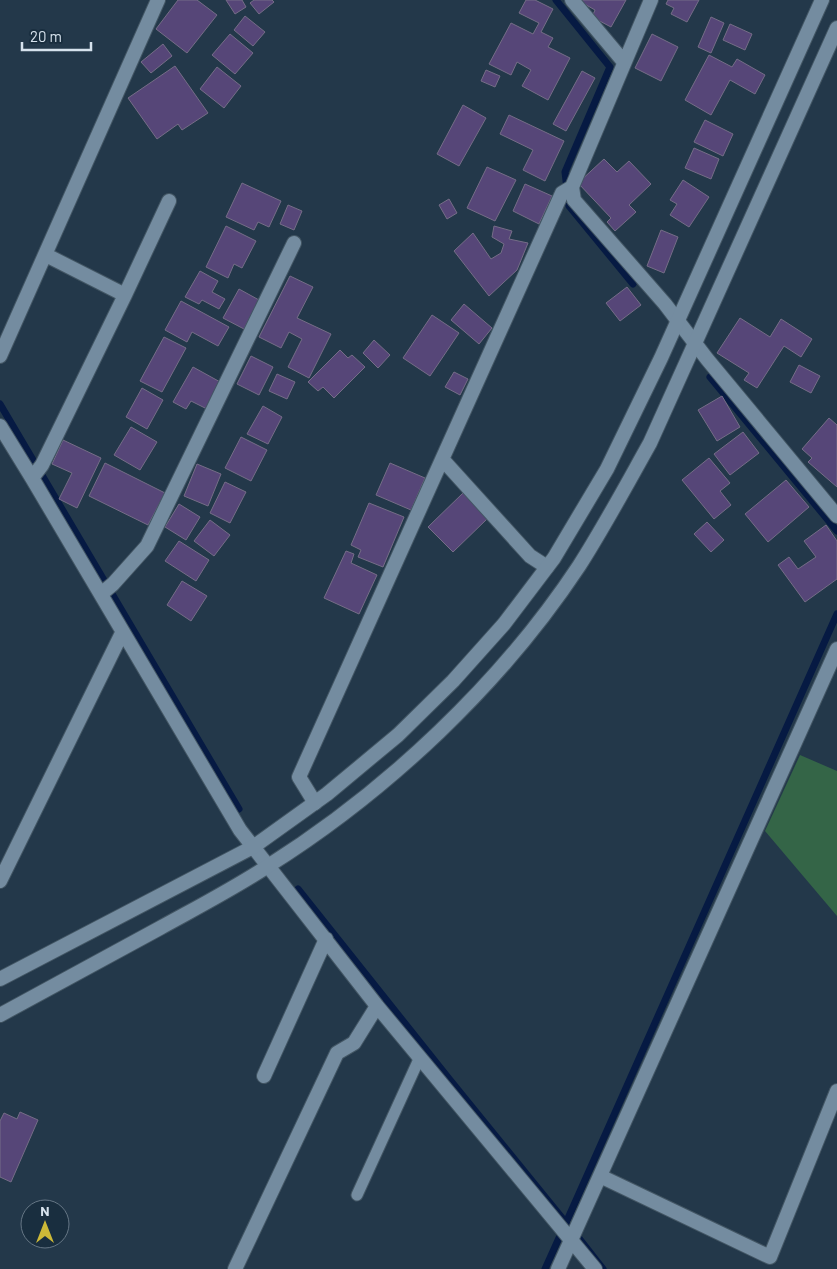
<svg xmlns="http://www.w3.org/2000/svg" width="837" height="1269" font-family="Barlow,sans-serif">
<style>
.green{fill:#346547}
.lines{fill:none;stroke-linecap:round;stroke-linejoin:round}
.stream{stroke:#061a43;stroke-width:7}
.building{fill:#564678;stroke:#756d87}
.service-casing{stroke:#435664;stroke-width:13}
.minor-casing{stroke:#435664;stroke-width:16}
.tertiary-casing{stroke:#435664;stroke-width:16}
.service{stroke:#748ca0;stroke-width:11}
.minor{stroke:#748ca0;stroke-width:14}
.tertiary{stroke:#748ca0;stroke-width:14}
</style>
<rect width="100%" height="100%" fill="#23384a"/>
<!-- green -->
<path class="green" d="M800 755 837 771V916L765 831Z"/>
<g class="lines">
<!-- stream -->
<path class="stream" d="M556 0 610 67 565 172 569 206 633 284
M710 377 837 531
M0 404 239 809
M298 889 450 1080 567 1224
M565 1225 837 614
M574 1232 603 1269
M545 1269 559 1238"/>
</g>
<!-- building -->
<path class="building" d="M178 0H197L217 15 187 53 156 29Z
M226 0H242L246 7 235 14Z
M254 0H272L274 2 259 14 250 3Z
M526 0H535L553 9 541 32 553 38 548 47 570 58 548 100 522 86 531 70 517 62 511 75 489 64 511 23 533 34 539 23 519 13Z
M582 0H626L611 27 592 17 595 10 581 2Z
M668 0H699L687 22 671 14 674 8 666 4Z
M245 16 265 32 253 46 234 30Z
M711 17 724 23 711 53 698 47Z
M730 24 752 34 745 50 723 40Z
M230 34 253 53 235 74 212 55Z
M652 34 678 47 661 81 635 68Z
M163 44 172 56 151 73 141 62Z
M709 55 732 67 737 59 765 75 755 94 730 80 711 115 685 100Z
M175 66 208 113 182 130 178 124 157 139 128 98Z
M217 67 241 86 224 108 200 89Z
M486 70 500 76 495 87 481 81Z
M582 71 595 78 566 131 553 124Z
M463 105 486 118 459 166 437 154Z
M509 115 564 141 545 181 523 170 533 150 500 134Z
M705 120 733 134 723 156 694 142Z
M694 148 719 159 711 179 685 168Z
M604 159 617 172 629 161 651 184 629 205 636 212 615 231 607 222 611 218 578 183Z
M487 167 516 180 495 221 467 208Z
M683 180 709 197 689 227 670 215 677 204 670 200Z
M242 183 281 201 269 227 258 222 254 230 226 217Z
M525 184 552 196 539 224 513 211Z
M449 199 457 213 447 219 439 205Z
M288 205 302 211 294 230 280 224Z
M226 226 256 241 242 268 234 264 228 278 206 267Z
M494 226 512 231 509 239 528 243 517 270 489 296 454 251 473 233 491 259 501 253 504 244 492 237Z
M661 230 678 237 664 273 647 266Z
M200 271 218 281 212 292 225 299 219 309 202 300 199 304 185 297Z
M290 276 313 287 297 318 331 334 309 378 288 367 302 339 289 332 281 348 259 337Z
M627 287 641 305 620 321 606 303Z
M239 289 259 300 244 329 223 318Z
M181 301 229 327 218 346 192 332 187 342 165 330Z
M464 304 492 328 479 344 451 320Z
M432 315 459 333 430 376 403 358Z
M740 318 770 337 781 319 812 339 801 357 784 346 757 388 744 380 749 373 717 353Z
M164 337 186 348 162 392 140 381Z
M374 340 390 355 378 368 363 353Z
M340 350 348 358 352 355 365 367 334 398 323 387 318 391 308 382Z
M251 356 273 367 259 395 237 384Z
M799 365 820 376 811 393 790 382Z
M193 367 222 383 207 409 191 401 186 409 173 402Z
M454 372 468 379 460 395 445 387Z
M277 374 295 382 287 399 269 391Z
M142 388 163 400 147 429 126 417Z
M722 396 740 427 717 441 698 410Z
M263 406 282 417 268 444 247 434Z
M829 418 837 425V487L808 462 812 458 802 449Z
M131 427 157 442 140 470 114 455Z
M743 432 759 453 730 475 714 454Z
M241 437 267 450 251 481 225 468Z
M63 440 101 458 77 508 59 499 72 473 52 464Z
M709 458 730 483 720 491 731 505 714 519 682 480Z
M105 463 165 493 148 525 89 496Z
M390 463 425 478 411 510 376 495Z
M197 464 221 474 208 506 184 496Z
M786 480 809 507 768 542 745 514Z
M225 482 246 492 230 523 210 513Z
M463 493 487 519 453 552 428 527Z
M369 503 404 517 383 567 358 557 361 550 351 545Z
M179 504 200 517 186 540 165 527Z
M210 520 230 535 214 556 194 541Z
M707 522 724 540 711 552 694 534Z
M826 525 837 541V579L805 602 778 565 789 557 798 569 816 557 804 541Z
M179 541 209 560 196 581 165 561Z
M346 551 354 554 351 563 377 575 359 614 324 598Z
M182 581 207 596 191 621 167 605Z
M20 1112 38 1120 11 1182 0 1177V1121L4 1113 17 1119Z"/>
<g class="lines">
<defs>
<path id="service" d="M357 1195 420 1057"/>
<path id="minor" d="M572 0 624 62
M572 187 574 200 665 304 707 359 837 516
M46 255 125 295
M0 356 158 0
M0 426 32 478 240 830 377 1006 595 1269
M443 460 530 556 547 567
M32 478 42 465 125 295 169 201
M101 594 113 584 147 546 294 243
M315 803 299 777 562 193 572 187 651 0
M0 881 122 633
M264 1076 326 939
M600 1176 770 1257 837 1091
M235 1269 337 1053 354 1043 377 1006
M558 1269 837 649"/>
<path id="tertiary" d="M0 979 253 847 327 794 398 735 453 681 504 624 554 558 607 469 661 358 822 0
M0 1015C53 986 106 957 160 928 196 908 233 889 268 866 387 791 501 684 579 566 604 527 627 484 650 443L837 28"/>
</defs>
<!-- service casing -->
<use href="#service" class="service-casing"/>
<!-- minor casing -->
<use href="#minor" class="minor-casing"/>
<!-- tertiary casing -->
<use href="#tertiary" class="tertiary-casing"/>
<!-- service -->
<use href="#service" class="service"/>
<!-- minor -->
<use href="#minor" class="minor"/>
<!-- tertiary -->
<use href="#tertiary" class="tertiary"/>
</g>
<!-- north arrow -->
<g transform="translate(45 1224)"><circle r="24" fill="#192e3f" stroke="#657685"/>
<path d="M0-4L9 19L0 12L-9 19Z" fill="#cdb938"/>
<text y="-8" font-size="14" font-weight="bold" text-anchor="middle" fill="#d6e2ed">N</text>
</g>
<!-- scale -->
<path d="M22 42v8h69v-8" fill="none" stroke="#d6e2ed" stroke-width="2.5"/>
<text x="30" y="42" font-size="15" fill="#d6e2ed" stroke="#192e3f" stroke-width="4" paint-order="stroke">20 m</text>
</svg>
